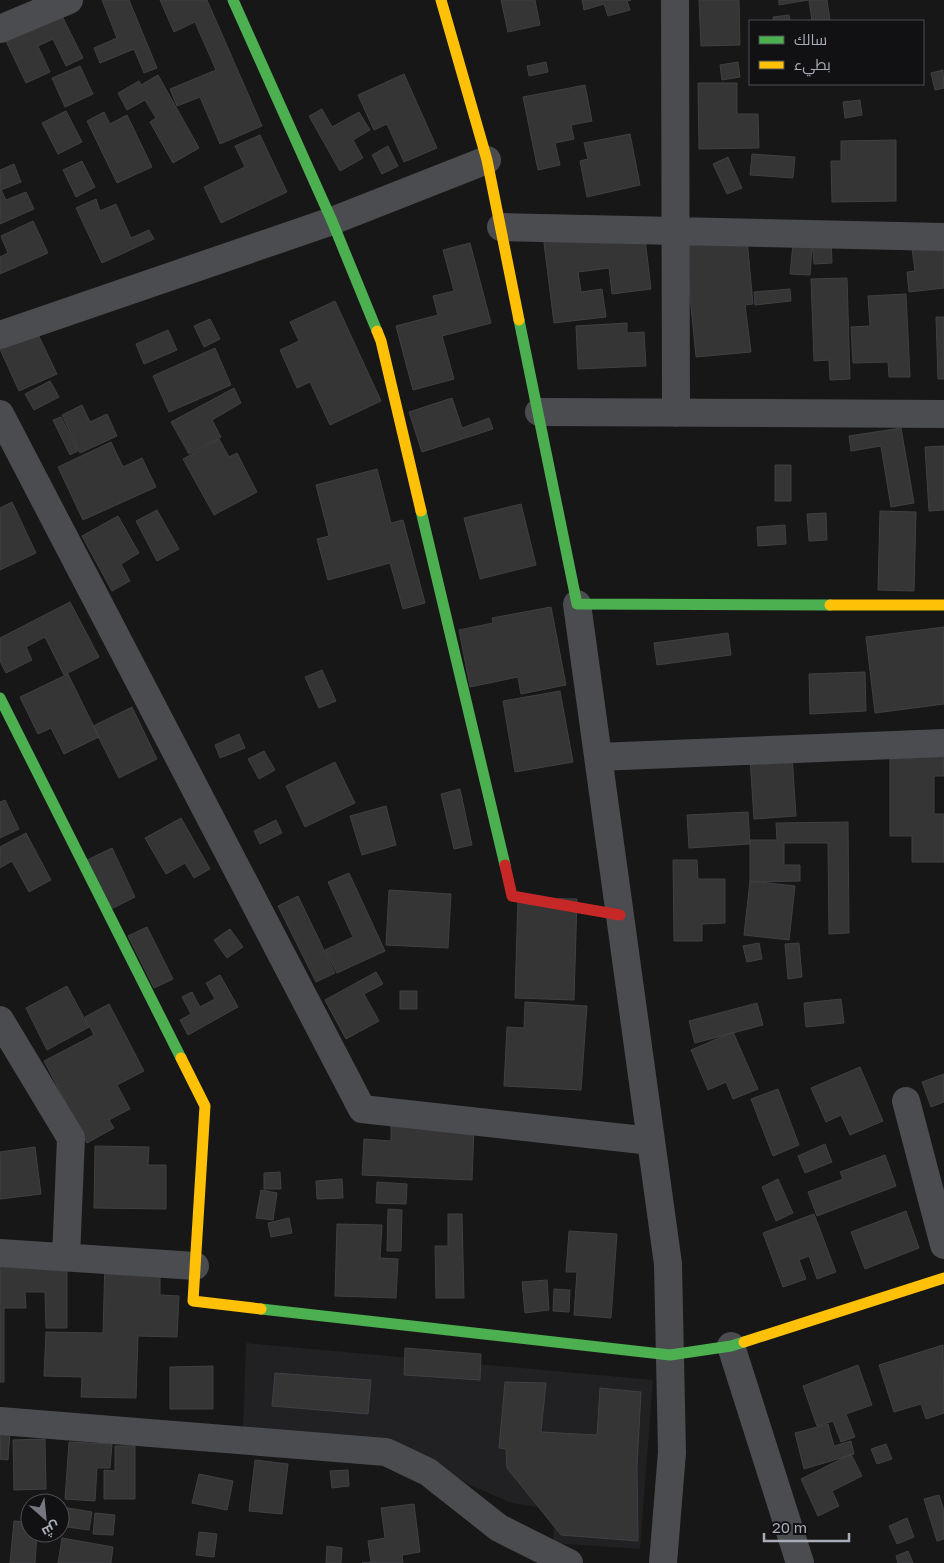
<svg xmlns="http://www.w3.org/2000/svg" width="944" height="1563" font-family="'Golos Text',Cairo,sans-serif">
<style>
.built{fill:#212123}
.building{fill:#353536;stroke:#3f4043}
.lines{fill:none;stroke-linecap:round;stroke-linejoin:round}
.street{stroke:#4b4c50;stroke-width:28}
.fast{stroke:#4caf50;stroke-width:11}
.slow{stroke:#ffc107;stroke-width:11}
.jam{stroke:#c62828;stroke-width:11}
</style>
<rect width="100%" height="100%" fill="#171717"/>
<!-- built -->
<path class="built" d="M246 1343 653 1380 640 1549 553 1543 555 1510 512 1503 470 1485 391 1438 243 1428Z"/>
<!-- building -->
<path class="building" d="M102 0H129L157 68 144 73 134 49 100 63 94 48 117 38Z
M160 0H207L262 126 220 144 200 97 177 106 170 89 216 70 195 22 174 32Z
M501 0H535L540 25 508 32Z
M582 0H631L627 1 630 10 608 16 604 4 584 10Z
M699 0H739L740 45 701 46Z
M779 0H808L779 5Z
M809 0H827L830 21H812Z
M60 12 83 58 66 66 53 39 38 46 50 72 26 83 5 39Z
M789 15 790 21H774L773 17Z
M546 62 548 72 529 76 527 66Z
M738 62 740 77 722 80 720 65Z
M80 66 93 94 65 107 52 78Z
M943 70 944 88 935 90 931 73Z
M404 74 437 148 404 162 387 124 374 130 358 95Z
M158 75 199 148 173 163 150 122 156 118 145 100 127 110 118 93 139 81 141 85Z
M698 83H737V114H758L759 148 699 149Z
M585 85 592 121 571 125 574 139 555 143 560 165 538 170 523 97Z
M860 100 862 115 845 118 843 102Z
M322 109 332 127 359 112 370 130 353 140 363 158 340 171 309 116Z
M66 111 82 142 58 154 42 123Z
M104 112 110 124 127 115 152 167 117 183 87 121Z
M630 134 640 185 587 197 580 161 588 159 584 143Z
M260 135 287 192 221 223 204 187 245 167 235 146Z
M896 140V201L832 202 831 161H841V141Z
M388 146 398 166 382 174 372 155Z
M752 154 795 157 793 178 750 175Z
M728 157 742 188 727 194 713 164Z
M82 161 95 187 76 197 63 170Z
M14 164 21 182 1 190 6 200 26 192 34 209 0 224V170Z
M96 199 100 211 116 204 131 238 149 230 154 239 102 263 76 208Z
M33 221 48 253 0 274V257L8 253 1 236Z
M643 222 651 289 612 294 609 268 578 272 581 292 602 289 606 317 554 323 543 235Z
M746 228 753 304 745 305 751 352 696 357 684 235Z
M794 233 813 234 810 275 790 274Z
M831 237 832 263 814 264 812 239Z
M944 237V288L909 292 907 272 915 271 911 241Z
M470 243 491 323 442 336 454 379 413 390 396 326 438 315 433 296 454 291 443 250Z
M847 278 850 379 830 380 829 360 814 361 811 279Z
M790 289 791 301 755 305 754 292Z
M906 294 910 377H889L888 362 853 363 851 327 870 326 868 296Z
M335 301 381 401 330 425 310 382 297 388 280 350 299 341 290 322Z
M936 317H944V379H938Z
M210 319 220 339 204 347 194 326Z
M627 323V333L644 332 646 366 578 369 576 326Z
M34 326 57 374 19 391 0 349V342Z
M168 330 177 350 144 364 136 344Z
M215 348 231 385 169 412 153 376Z
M50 381 59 397 34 410 25 394Z
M234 388 241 403 212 420 221 437 189 454 171 422Z
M452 398 462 428 489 418 493 429 422 452 409 412Z
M82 405 90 422 107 414 117 436 80 453 62 415Z
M61 417 78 451 70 455 53 420Z
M901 428 914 503 891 507 881 446 851 451 849 436Z
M219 439 229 457 237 453 257 492 214 515 183 459Z
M111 442 123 467 142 458 156 487 83 520 58 467Z
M944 446V510L929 511 925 447Z
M775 465H791V501H775Z
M377 469 391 523 403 520 425 603 403 609 390 563 328 580 317 539 329 536 316 485Z
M12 502 36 553 0 570V508Z
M521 504 536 565 480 579 464 518Z
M157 510 179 549 157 561 136 521Z
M880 511 916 512 914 591 878 590Z
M826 513 827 540 809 541 807 514Z
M118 516 139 553 121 564 130 581 112 591 82 536Z
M785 525 786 544 758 546 757 527Z
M70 602 99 657 64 675 45 637 26 647 32 660 6 673 0 661V638Z
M551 607 566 685 521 694 518 677 470 687 459 630 493 623 492 618Z
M944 627V704L875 713 866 637Z
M728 633 731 655 657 665 654 643Z
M322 670 336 701 319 708 305 677Z
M865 672 866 711 810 714 809 674Z
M68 674 99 737 64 754 51 728 38 734 20 697Z
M560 691 573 762 515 772 503 701Z
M132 707 157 759 119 778 93 726Z
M239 734 245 748 220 758 215 745Z
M264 751 275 770 259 779 248 759Z
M890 751H944V776H934V814H944V862H912V836H890Z
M792 755 796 816 754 819 750 758Z
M335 762 355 803 305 827 286 786Z
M460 789 472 845 454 849 441 794Z
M5 800 19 829 0 838V802Z
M386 806 396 845 362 855 350 816Z
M748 812 750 844 689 848 687 815Z
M181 818 210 869 194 878 185 863 166 874 145 838Z
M276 820 282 833 260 844 254 831Z
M848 822 849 933 829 934 828 843H784V865H800V881L750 882V840H777L776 823Z
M26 833 51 880 29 892 12 861 0 868V847Z
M112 848 135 897 109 910 85 861Z
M673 860H697L698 879H725V923L702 924V941H674Z
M349 873 385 951 337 973 325 950 353 937 328 882Z
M750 881 795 886 789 940 744 935Z
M389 890 451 894 448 948 386 945Z
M298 896 335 973 316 982 278 906Z
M518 898 577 899 574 1000 515 998Z
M147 927 173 979 154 988 128 936Z
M230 929 243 947 227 958 214 940Z
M759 943 762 959 747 962 743 946Z
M799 943 802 977 788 979 785 944Z
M376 972 383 984 364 994 379 1021 346 1039 325 1000Z
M220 975 238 1007 188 1035 180 1020 191 1014 182 997 192 992 200 1007 215 999 206 983Z
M67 986 89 1027 47 1050 26 1008Z
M400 991H417V1009H400Z
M841 999 844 1023 806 1027 804 1003Z
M525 1002 587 1006 581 1090 504 1086 507 1027 524 1028Z
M757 1003 763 1025 695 1043 689 1021Z
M109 1004 144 1071 117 1085 130 1109 109 1120 114 1128 87 1143 44 1061 94 1035 85 1017Z
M733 1032 758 1089 733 1099 726 1082 708 1090 691 1050Z
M860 1067 883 1121 850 1135 841 1115 826 1122 811 1088Z
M944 1074V1102L931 1107 922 1082Z
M778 1089 799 1145 773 1156 751 1099Z
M391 1124 474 1128 472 1180 362 1175 364 1139 391 1141Z
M825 1144 832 1162 805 1173 798 1156Z
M95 1146 149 1147 148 1165H166V1209L94 1208Z
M35 1147 41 1194 0 1199V1152Z
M885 1155 896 1186 817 1216 808 1192 843 1179 840 1172Z
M280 1172 281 1189H264V1173Z
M342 1179 343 1198 317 1199 316 1181Z
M778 1179 793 1213 776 1221 762 1187Z
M377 1182 407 1184 406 1204 376 1203Z
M261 1190 277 1193 273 1220 256 1218Z
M388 1209 402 1210 401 1251H387Z
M906 1211 919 1248 865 1269 851 1232Z
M448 1214H462L464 1298H436L435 1246H448Z
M814 1214 836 1272 817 1279 809 1256 799 1260 806 1279 783 1287 763 1233Z
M289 1218 292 1233 271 1237 268 1223Z
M337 1224 382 1225 380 1258 398 1259 396 1298 335 1296Z
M569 1231 617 1234 611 1318 574 1315 577 1272H566Z
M67 1250V1328H46L45 1292H25L26 1308H4V1382H0V1251Z
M105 1260 160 1271V1295L179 1296 177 1337 138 1336 136 1398 81 1397 82 1377 44 1376 46 1332 103 1333Z
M547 1280 549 1310 525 1313 522 1282Z
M554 1289 570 1290 569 1312 553 1311Z
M943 1345 944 1413 926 1419 921 1404 894 1412 879 1365Z
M405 1348 481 1354 480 1380 404 1375Z
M858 1365 872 1405 846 1414 855 1437 841 1442 833 1421 817 1426 803 1386Z
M213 1366V1409H170V1367Z
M275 1373 371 1380 368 1414 272 1406Z
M505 1382 546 1383 541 1432 597 1435 600 1388 641 1392 637 1466 638 1541 561 1535 507 1468 506 1449 499 1448Z
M828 1424 834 1446 851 1441 854 1454 804 1469 795 1433Z
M0 1431 10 1432 8 1460 0 1459Z
M45 1439 46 1489 14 1490 13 1440Z
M69 1442 112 1444 110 1468H97L95 1501 65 1499Z
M886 1444 892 1459 877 1464 871 1449Z
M115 1446H135V1499H104V1470L115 1471Z
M851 1454 862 1476 832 1491 839 1506 818 1516 801 1479Z
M255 1460 288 1464 282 1514 249 1511Z
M348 1470 349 1486 332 1488 330 1471Z
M199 1474 233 1481 227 1510 192 1503Z
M939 1495 944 1511V1539L937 1541 924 1499Z
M414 1504 420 1552 402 1555 403 1563H362L371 1562 368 1541 385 1538 381 1508Z
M62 1507 92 1512 89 1530 60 1526Z
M95 1513 115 1515 113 1535 93 1534Z
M907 1518 914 1537 897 1544 889 1526Z
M14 1521 30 1522V1533H37L35 1563H10Z
M199 1532 217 1534 214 1557 196 1555Z
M62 1538 113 1547 111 1563H58Z
M327 1546 342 1548 341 1563H326Z
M908 1551 913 1563H898L896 1556Z"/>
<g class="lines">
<!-- street -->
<path class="street" d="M675 0 676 413
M0 29 69 0
M501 227 944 237
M0 335 332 221 487 160
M539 412 944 414
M0 414 362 1109 651 1141
M577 604 668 1264 672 1452 663 1563
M598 757 944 743
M0 1020 71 1138 66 1257
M906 1101 944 1245
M0 1253 195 1266
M731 1346 800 1563
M0 1421 386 1452 428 1472 499 1528 569 1563"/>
<!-- fast -->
<path class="fast" d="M233 0 332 221 377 331
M519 320 577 604 830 605
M421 511 505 865
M0 698 181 1058
M261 1309 670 1355 731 1346 744 1342"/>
<!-- slow -->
<path class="slow" d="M441 0 487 160 519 320
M377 331 381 341 421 511
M830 605H944
M181 1058 205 1106 193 1301 261 1309
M744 1342 944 1278"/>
<!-- jam -->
<path class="jam" d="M505 865 512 896 620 915"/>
</g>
<!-- legend -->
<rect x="749" y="20" width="175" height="65" fill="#111113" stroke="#4d4f55"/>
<rect x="759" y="36" width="25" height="8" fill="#4caf50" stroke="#4d4f55"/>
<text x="794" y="45" font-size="15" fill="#a8adb8">سالك</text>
<rect x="759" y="61" width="25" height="8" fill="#ffc107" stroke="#4d4f55"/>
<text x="794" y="70" font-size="15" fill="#a8adb8">بطيء</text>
<!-- north arrow -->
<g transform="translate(45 1518) rotate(153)"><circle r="24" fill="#111113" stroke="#4d4f55"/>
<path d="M0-4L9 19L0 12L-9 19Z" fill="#757880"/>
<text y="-8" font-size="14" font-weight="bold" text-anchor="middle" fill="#a8adb8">ش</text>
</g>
<!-- scale -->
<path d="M764 1533v8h85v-8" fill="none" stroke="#a8adb8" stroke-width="2.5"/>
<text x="772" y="1533" font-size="15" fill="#a8adb8" stroke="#111113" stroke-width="4" paint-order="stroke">20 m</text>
</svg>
